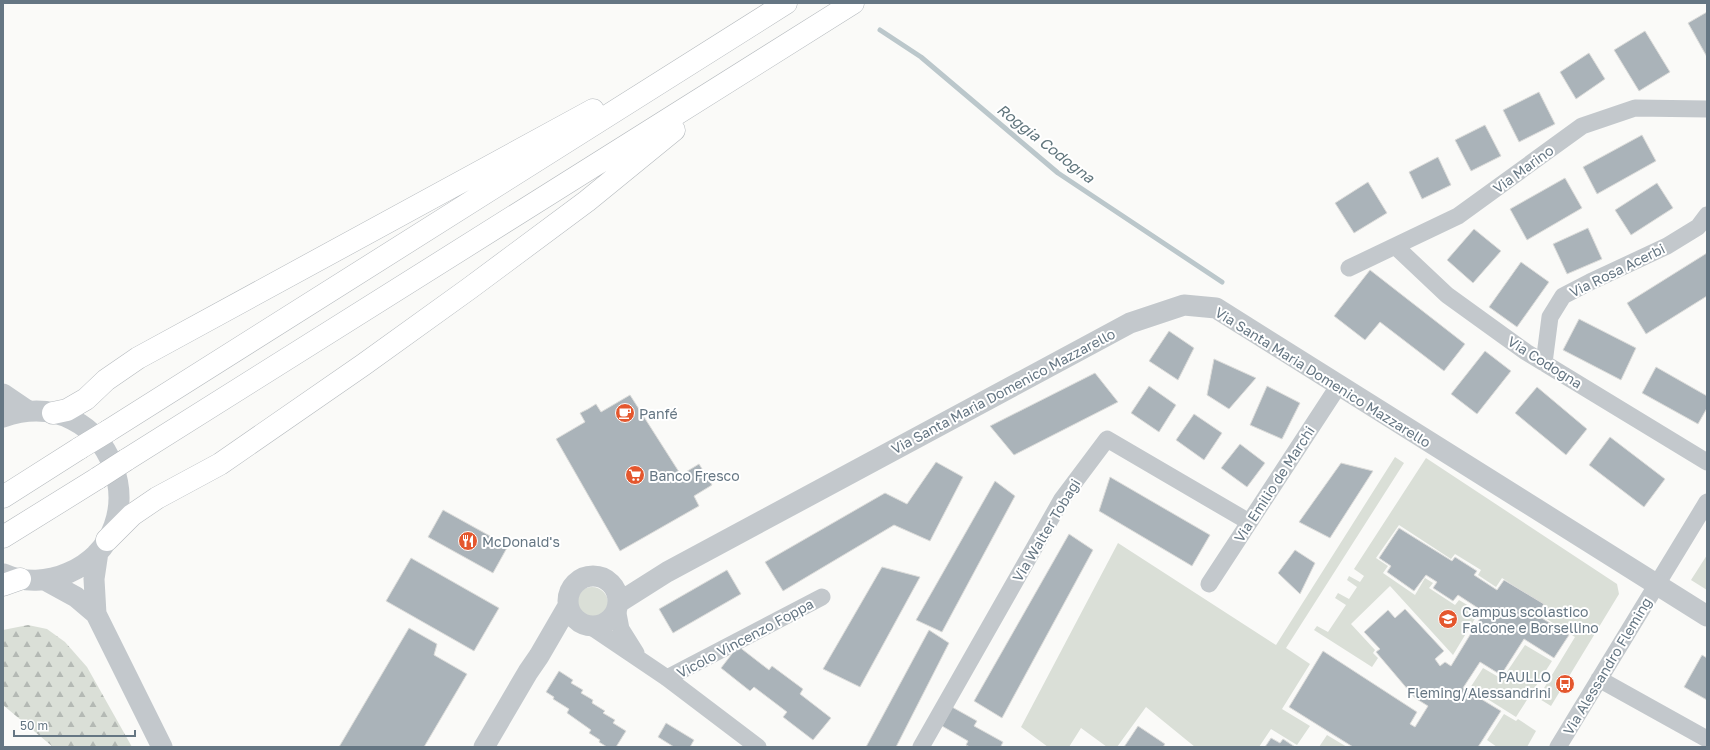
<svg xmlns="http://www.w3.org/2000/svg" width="1710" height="750" font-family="'Golos Text',sans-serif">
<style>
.green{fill:#dadfd7}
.forest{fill:url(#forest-firs)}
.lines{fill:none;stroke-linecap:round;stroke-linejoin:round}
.stream{stroke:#bbc7cb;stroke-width:5}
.building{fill:#aab3b9;stroke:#dcdcda}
.trunk-casing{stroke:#b4b9bd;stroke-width:23}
.minor{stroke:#c3c8cc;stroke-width:17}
.tertiary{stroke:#c3c8cc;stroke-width:21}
.trunk{stroke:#fff;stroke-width:22}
.trunk-bridge-casing{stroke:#b4b9bd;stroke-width:23;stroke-linecap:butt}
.trunk-bridge{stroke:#fff;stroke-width:22}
.labels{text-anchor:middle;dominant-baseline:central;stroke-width:4;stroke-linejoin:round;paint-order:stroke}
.street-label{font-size:14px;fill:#657683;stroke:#fff}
.poi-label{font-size:14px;fill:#657683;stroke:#fff;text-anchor:start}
.water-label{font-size:15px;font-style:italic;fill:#60757c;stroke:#fff}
</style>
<defs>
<pattern id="forest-firs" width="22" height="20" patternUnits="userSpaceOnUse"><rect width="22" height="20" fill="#dadfd7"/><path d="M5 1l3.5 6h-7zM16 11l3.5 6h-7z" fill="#b4b9b4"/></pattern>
</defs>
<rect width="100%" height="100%" fill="#fafaf8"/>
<!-- green -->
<path class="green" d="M1395 457 1404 463 1286 648 1310 664 1282 709 1310 726 1297 745 1271 729 1259 747H1195L1146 707 1117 747H1107L1081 728 1069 747H1048L1021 727 1118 543 1276 645Z
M1426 458 1617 584 1619 594 1551 706 1538 698 1575 637 1542 616 1547 607 1502 578 1496 587 1478 575 1481 570 1455 554 1451 559 1399 525 1376 558 1388 566 1383 573 1415 595 1425 578 1433 583 1429 588 1455 605 1459 600 1479 612 1453 655 1390 586 1351 624 1375 650 1373 653 1378 658 1372 667 1314 630 1317 626 1328 632 1346 605 1335 598 1338 593 1349 599 1357 587 1347 580 1349 576 1360 582 1364 576 1354 569Z
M1707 555V590L1691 580Z
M576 603a16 16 0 1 1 32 0a16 16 0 1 1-32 0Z
M1525 645 1552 661 1516 717 1470 688 1483 668 1502 679Z
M1504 714 1516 721 1518 719 1536 731 1527 747H1497L1487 740Z
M1327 735 1347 747H1319Z"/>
<!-- forest -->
<path class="forest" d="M28 625 47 629 65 642 87 667 132 747H53L3 705V630Z"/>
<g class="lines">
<!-- stream -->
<path class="stream" d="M880 30 921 57 1058 173 1222 282"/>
</g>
<!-- building -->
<path class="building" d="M1707 12V57L1688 23Z
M1645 31 1670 72 1639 91 1614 50Z
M1589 53 1605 79 1576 99 1560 72Z
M1539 92 1555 124 1519 142 1503 110Z
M1485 125 1501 156 1471 171 1455 140Z
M1642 135 1656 161 1597 194 1583 167Z
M1438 157 1451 185 1422 199 1409 172Z
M1565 178 1582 208 1527 240 1510 209Z
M1368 182 1387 213 1354 233 1335 203Z
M1657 183 1673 208 1631 235 1615 210Z
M1588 228 1602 259 1567 274 1553 244Z
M1474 229 1501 251 1473 283 1447 260Z
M1707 253V296L1646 334 1627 303Z
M1521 262 1549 282 1517 327 1489 307Z
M1370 270 1465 344 1444 371 1380 322 1365 340 1334 316Z
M1579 319 1636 348 1621 380 1563 350Z
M1169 331 1194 348 1178 380 1149 361Z
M1485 351 1511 371 1477 414 1451 394Z
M1214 359 1256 378 1229 409 1207 395Z
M1656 367 1707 396V408L1698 424 1642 393Z
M1095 373 1118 402 1014 455 990 426Z
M1149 386 1176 405 1159 432 1131 413Z
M1267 386 1300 403 1282 439 1250 425Z
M1537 387 1587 429 1566 455 1515 413Z
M630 395 681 475 699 464 712 485 694 496 699 506 620 551 556 439 585 422 580 413 588 409 596 404 601 412Z
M1194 414 1222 433 1204 460 1176 440Z
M1610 437 1665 479 1644 507 1589 465Z
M1240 444 1265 463 1247 487 1221 468Z
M936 462 963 477 930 541 894 525 783 591 765 562 885 493 907 504Z
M1341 463 1373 471 1330 538 1299 522Z
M1110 477 1210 535 1192 566 1099 511Z
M995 481 1015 496 942 632 916 620Z
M443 510 508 546 493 573 428 537Z
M1399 528 1452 561 1455 557 1477 571 1474 575 1497 590 1504 580 1544 604 1537 615 1569 635 1554 658 1524 639 1501 675 1480 662 1463 688 1501 711 1478 747H1353L1289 707 1323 651 1417 712 1410 724 1415 727 1428 706 1415 698 1376 652 1380 649 1364 632 1388 610 1395 618 1405 609 1444 651 1435 659 1440 666 1445 662 1451 666 1484 612 1458 595 1453 601 1433 588 1437 582 1426 575 1414 591 1387 572 1391 566 1379 558Z
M1069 534 1093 550 1002 718 974 701Z
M1295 550 1315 563 1300 594 1278 573Z
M411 558 499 608 474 651 386 601Z
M882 567 920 577 860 687 823 669Z
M727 570 741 594 673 633 659 609Z
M409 628 437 644 434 655 467 674 424 747H339Z
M929 630 949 643 896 747H866Z
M738 646 769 670 772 666 803 689 800 694 831 718 813 740 783 717 787 712 754 687 750 691 721 668Z
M1702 655 1707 658V700L1684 687Z
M559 671 573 680 571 683 583 690 581 693 593 700 592 703 605 711 603 713 615 720 613 723 626 731 616 747H607L599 742 600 740 589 733 591 730 567 713 569 709 553 699 554 697 546 692Z
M952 707 977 721 974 726 1003 742 1001 746 1004 747H970L966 745 968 741 942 726Z
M666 723 694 740 690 747H674L658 737Z
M1138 726 1165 744 1163 747H1124Z
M1271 738 1280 743 1283 739 1295 747H1265Z"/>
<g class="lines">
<defs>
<path id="trunk" d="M53 413 67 410 86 399 106 380 138 358 593 110
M108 431 786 3
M126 460 853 3
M3 497 80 448
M3 537 98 478
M107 540 132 515 157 498 220 464 363 365 470 288 587 201 674 130
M3 585 20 579"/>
</defs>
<!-- trunk casing -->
<use href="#trunk" class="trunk-casing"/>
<!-- minor -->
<path class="minor" d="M1395 246 1447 295 1526 352 1707 462
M1349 268 1458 216 1582 126 1635 108 1707 109
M1544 363 1550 317 1563 296 1590 282 1667 246 1698 227 1707 215
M1209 584 1339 385
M617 608 621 629 636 653
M590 626 667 678 758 747
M667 678 822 597
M1599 679 1707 739
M921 747 1062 499 1107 439 1249 522
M1558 747 1707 502"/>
<!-- tertiary -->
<path class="tertiary" d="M3 394 28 411
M3 417C112 380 165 531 68 573 48 582 24 583 4 574
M98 552 94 579 96 614 162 747
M568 601a25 25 0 1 1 50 0a25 25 0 1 1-50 0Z
M45 580 76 597 96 614
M618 603 667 572 1130 323 1184 305 1216 308 1707 616
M484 747 528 672 539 656 568 606"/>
<!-- trunk -->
<use href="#trunk" class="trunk"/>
<defs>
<path id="trunk-bridge" d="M80 448 108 431
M98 478 126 460"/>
</defs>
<!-- trunk-bridge casing -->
<use href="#trunk-bridge" class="trunk-bridge-casing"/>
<!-- trunk-bridge -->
<use href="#trunk-bridge" class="trunk-bridge"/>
</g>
<!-- icons -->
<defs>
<symbol id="cafe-disc" viewBox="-11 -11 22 22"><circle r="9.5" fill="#e4572e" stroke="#fff"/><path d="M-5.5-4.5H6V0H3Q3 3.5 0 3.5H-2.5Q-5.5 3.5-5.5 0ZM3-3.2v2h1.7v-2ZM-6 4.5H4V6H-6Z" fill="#fff"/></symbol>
<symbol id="supermarket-disc" viewBox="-11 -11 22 22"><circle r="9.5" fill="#e4572e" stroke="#fff"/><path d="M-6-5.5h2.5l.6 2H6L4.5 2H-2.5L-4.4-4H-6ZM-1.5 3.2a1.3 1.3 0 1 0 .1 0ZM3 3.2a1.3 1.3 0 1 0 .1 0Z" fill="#fff"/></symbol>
<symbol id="restaurant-disc" viewBox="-11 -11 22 22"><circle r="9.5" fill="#e4572e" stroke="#fff"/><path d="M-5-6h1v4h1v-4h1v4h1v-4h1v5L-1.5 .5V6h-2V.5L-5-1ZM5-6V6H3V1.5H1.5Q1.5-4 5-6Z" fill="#fff"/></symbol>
<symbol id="school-disc" viewBox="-11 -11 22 22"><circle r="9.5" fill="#e4572e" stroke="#fff"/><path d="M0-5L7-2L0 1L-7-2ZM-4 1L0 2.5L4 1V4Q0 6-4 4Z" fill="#fff"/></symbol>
<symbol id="bus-disc" viewBox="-11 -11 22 22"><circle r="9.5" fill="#e4572e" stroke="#fff"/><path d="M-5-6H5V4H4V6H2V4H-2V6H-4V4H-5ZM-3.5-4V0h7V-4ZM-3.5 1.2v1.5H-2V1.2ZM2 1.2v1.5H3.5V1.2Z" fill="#fff"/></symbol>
</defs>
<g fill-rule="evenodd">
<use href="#cafe-disc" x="614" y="402" width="22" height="22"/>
<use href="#supermarket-disc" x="624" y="464" width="22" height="22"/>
<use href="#restaurant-disc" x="457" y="530" width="22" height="22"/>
<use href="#school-disc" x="1437" y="608" width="22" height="22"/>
<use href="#bus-disc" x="1554" y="673" width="22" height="22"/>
</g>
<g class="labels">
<!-- street labels -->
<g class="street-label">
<text transform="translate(1523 169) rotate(-36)">Via Marino</text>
<text transform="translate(1617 270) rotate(-26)">Via Rosa Acerbi</text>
<text transform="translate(1545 362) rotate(32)">Via Codogna</text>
<text transform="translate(1323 377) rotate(32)">Via Santa Maria Domenico Mazzarello</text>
<text transform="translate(1003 391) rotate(-28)">Via Santa Maria Domenico Mazzarello</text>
<text transform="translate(1274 484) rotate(-57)">Via Emilio de Marchi</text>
<text transform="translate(1046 530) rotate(-59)">Via Walter Tobagi</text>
<text transform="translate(745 638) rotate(-28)">Vicolo Vincenzo Foppa</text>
<text transform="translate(1607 666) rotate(-59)">Via Alessandro Fleming</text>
</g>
<!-- poi labels -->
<g class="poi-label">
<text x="639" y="413">Panfé</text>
<text x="649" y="475">Banco Fresco</text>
<text x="482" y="541">McDonald's</text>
<text x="1462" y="611">Campus scolastico<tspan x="1462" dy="16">Falcone e Borsellino</tspan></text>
<text x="1551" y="676" text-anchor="end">PAULLO<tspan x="1551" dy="16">Fleming/Alessandrini</tspan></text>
</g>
<!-- water labels -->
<g class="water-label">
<text transform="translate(1046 143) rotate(38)">Roggia Codogna</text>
</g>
</g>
<!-- border -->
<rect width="1710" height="750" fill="none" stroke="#657683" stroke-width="8"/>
<!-- scale -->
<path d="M14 730v6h121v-6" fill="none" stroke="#657683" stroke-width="2"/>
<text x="20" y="730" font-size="12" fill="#657683" stroke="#ffffff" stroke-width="3" paint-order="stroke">50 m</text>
</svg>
